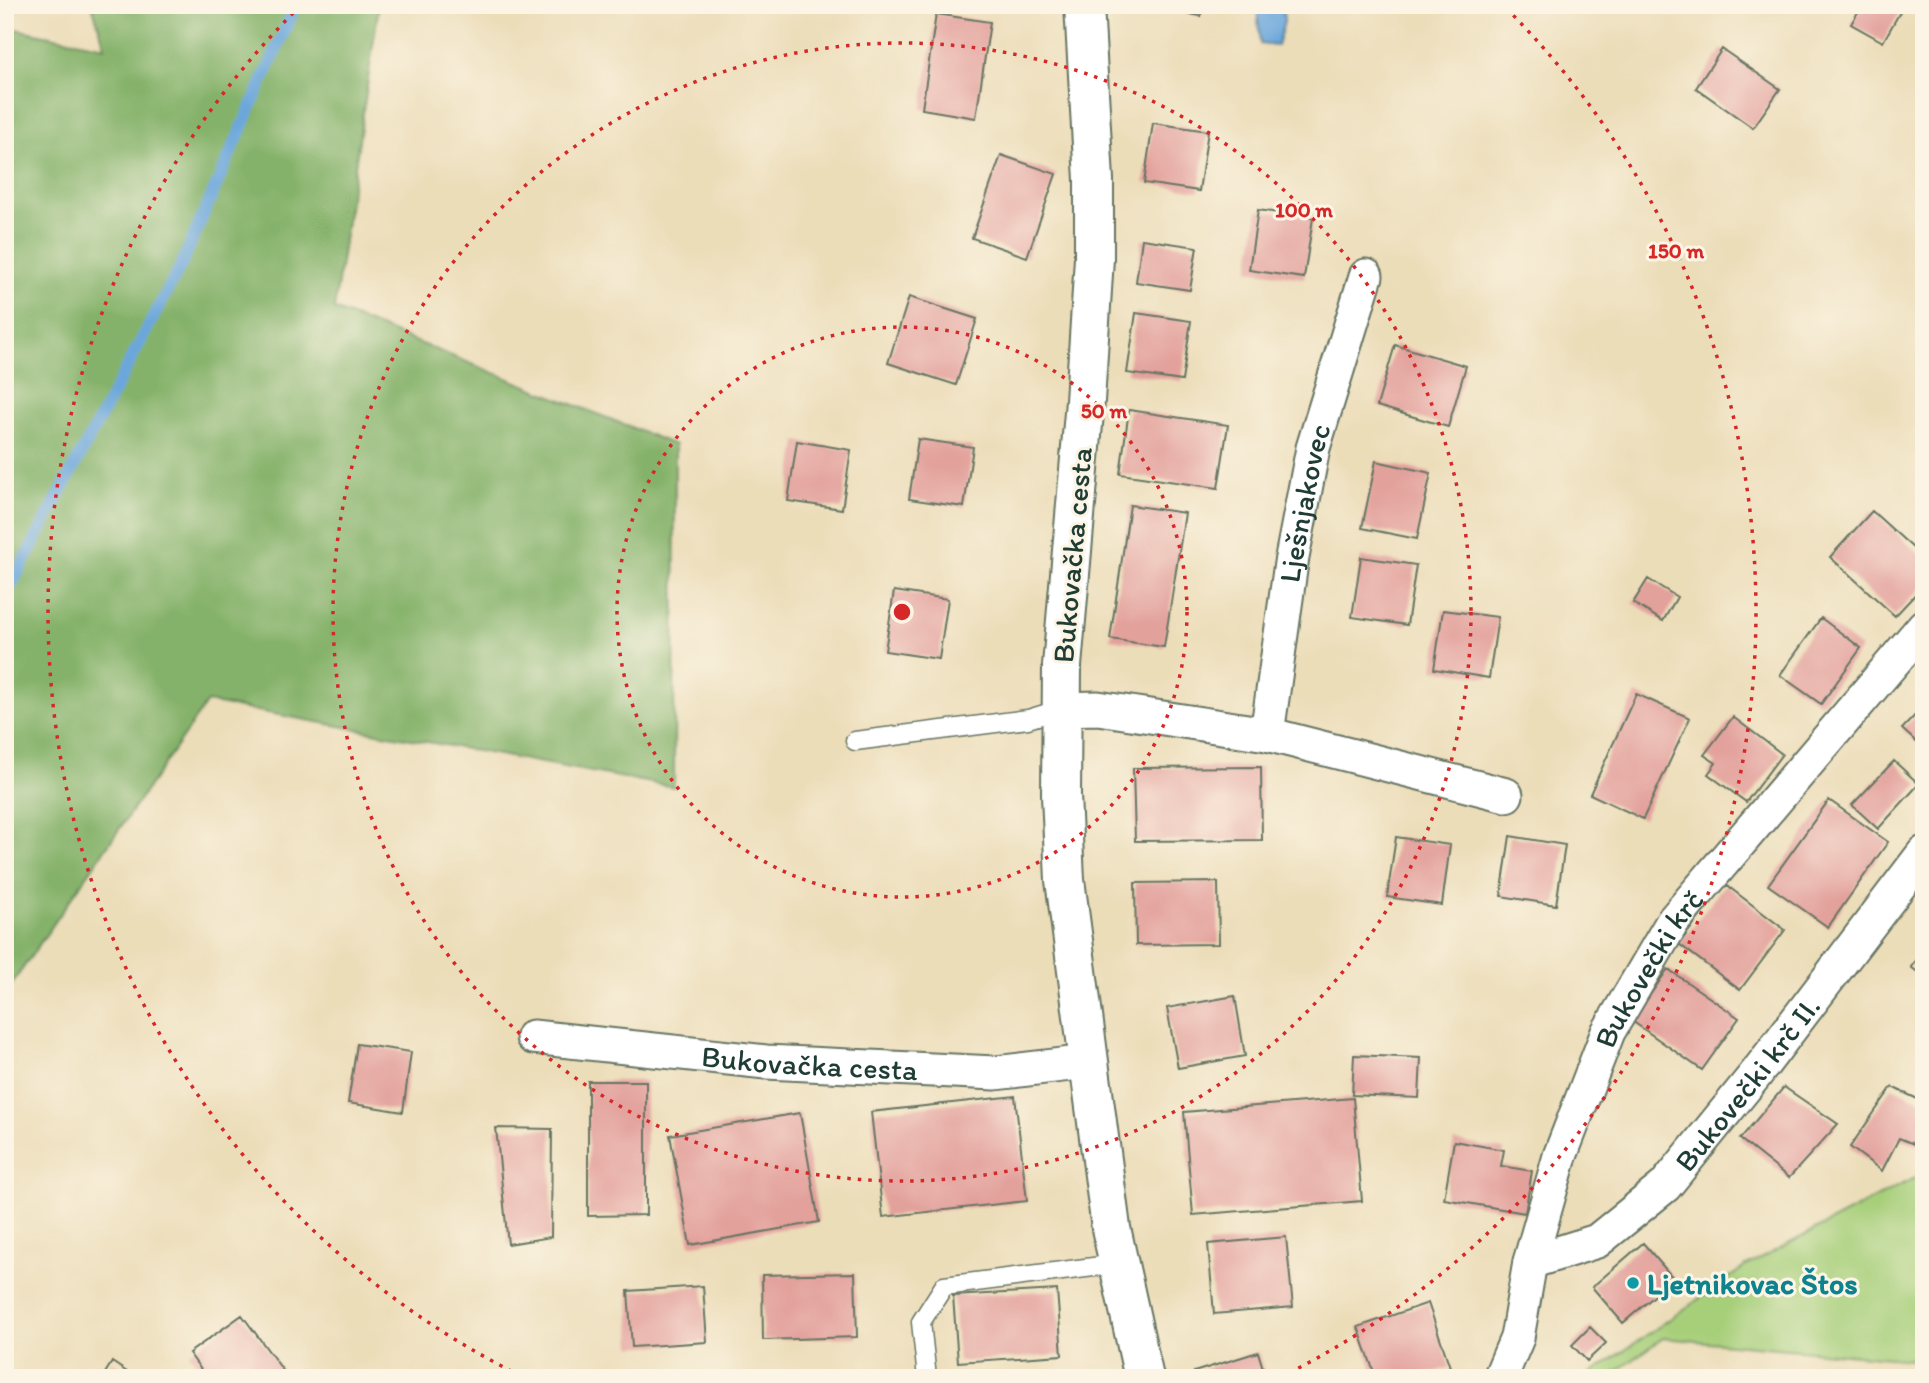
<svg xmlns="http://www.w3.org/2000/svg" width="1929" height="1383" font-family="Itim,sans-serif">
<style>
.green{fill:#a7cf7a;stroke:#638657;stroke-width:2}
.forest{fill:#85b26a;stroke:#52784f;stroke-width:2}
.water{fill:#6ca7dc;stroke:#467288;stroke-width:2}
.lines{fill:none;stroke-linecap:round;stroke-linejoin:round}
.stream{stroke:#6ca7dc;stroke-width:12}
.building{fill:#e3a19c}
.service-casing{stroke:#677563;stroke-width:21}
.minor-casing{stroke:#677563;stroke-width:37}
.secondary-casing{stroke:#677563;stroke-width:42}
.service{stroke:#fff;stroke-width:18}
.minor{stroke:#fff;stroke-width:33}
.secondary{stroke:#fff;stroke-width:38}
.ring{fill:none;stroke:#d62828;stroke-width:3.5;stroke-dasharray:3.5 7}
.culture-dot{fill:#0f9aa8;stroke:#fcf5e5;stroke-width:2.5}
.labels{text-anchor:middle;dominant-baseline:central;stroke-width:6;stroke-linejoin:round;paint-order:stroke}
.street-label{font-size:30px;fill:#1f3d34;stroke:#fcf5e5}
.culture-label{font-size:30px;font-weight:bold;fill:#0d838f;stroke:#fcf5e5;text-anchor:start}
.centre{fill:#d62828;stroke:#fcf5e5;stroke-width:3.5}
.ring-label{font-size:21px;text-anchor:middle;font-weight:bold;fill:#d62828;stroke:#fcf5e5;stroke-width:6;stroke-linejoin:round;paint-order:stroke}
</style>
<rect width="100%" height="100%" fill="#fcf5e5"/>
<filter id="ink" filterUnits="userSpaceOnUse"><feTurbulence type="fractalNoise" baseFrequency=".0143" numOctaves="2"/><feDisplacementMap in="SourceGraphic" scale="14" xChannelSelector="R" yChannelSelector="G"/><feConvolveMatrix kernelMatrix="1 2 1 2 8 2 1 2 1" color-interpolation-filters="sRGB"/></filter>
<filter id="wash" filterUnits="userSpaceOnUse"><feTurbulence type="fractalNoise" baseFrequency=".00686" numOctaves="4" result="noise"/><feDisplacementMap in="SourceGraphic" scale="28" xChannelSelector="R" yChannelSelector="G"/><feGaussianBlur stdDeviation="1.57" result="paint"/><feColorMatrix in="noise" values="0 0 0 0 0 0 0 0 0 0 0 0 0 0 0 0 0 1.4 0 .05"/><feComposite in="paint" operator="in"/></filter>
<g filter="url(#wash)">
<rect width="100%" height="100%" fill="#ecddb9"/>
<!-- green -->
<path class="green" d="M1924 1173V1361L1663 1338 1608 1378H1585L1746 1266Z"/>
<!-- forest -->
<path class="forest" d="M92 5H379L334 309 675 445 674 787 207 702 5 994V27L105 47Z"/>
<!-- water -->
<path class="water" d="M1257 5H1283L1284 22 1277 46 1260 44Z"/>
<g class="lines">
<!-- stream -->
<path class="stream" d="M5 597 181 265 296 5"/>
</g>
<g id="blocks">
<!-- building -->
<path class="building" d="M1141 5H1202L1201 16Z
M1862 5H1904L1883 42 1851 24Z
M936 14 990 22 976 118 922 109Z
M1722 49 1780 89 1753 128 1696 88Z
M1153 123 1208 131 1199 191 1144 183Z
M1001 155 1056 174 1027 257 972 238Z
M1258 210 1313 218 1304 278 1249 270Z
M1142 239 1197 247 1190 290 1136 282Z
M909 297 977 319 956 385 888 363Z
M1136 313 1191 321 1182 381 1127 373Z
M1395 345 1466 366 1448 427 1377 406Z
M1129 410 1228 425 1218 488 1120 474Z
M918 439 973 447 964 507 909 499Z
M797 441 851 450 842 509 788 501Z
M1376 461 1431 473 1417 539 1362 528Z
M1130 505 1185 513 1164 647 1110 639Z
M1872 511 1924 558V585L1895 616 1830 557Z
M1361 557 1416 565 1407 625 1352 617Z
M1648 579 1677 597 1663 621 1633 603Z
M894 591 948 599 939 659 885 651Z
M1443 610 1498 617 1489 678 1434 669Z
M1821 618 1861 648 1821 704 1780 675Z
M1636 694 1690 718 1643 819 1590 794Z
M1924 706V749L1902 729Z
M1733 717 1782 754 1746 802 1708 774 1716 763 1704 755Z
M1894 761 1919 784 1878 829 1852 805Z
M1261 767 1262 840 1135 841 1133 768Z
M1829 800 1888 842 1828 927 1768 885Z
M1510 836 1565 845 1556 905 1501 896Z
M1396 837 1450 845 1442 905 1387 897Z
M1218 882 1219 944 1136 945 1135 883Z
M1725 884 1785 930 1740 990 1679 944Z
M1924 950V977L1911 967Z
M1668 969 1739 1018 1702 1070 1632 1021Z
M1235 996 1245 1056 1178 1068 1167 1008Z
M357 1044 411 1052 403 1112 348 1103Z
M1354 1055 1421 1058 1419 1098 1352 1095Z
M588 1081H646V1215L588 1216Z
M1784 1087 1838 1124 1789 1178 1740 1139Z
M1892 1087 1924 1102V1143L1921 1147 1899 1138 1882 1171 1850 1147Z
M1015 1096 1027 1201 883 1217 871 1112Z
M1353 1098 1362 1201 1193 1215 1184 1112Z
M800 1113 819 1222 690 1245 670 1135Z
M496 1128 552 1129 551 1237 508 1244Z
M1454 1141 1504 1150 1501 1166 1532 1171 1525 1213 1444 1199Z
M1286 1237 1293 1307 1214 1314 1208 1244Z
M1643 1243 1674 1279 1623 1323 1592 1287Z
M855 1273 857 1337 763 1340 762 1275Z
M703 1286 707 1342 632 1347 628 1291Z
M1057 1290 1062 1355 958 1362 953 1296Z
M1428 1303 1450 1367 1417 1378H1376L1358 1327Z
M242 1315 284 1372 276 1378H207L189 1353Z
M1590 1327 1606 1343 1587 1361 1572 1345Z
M1258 1352 1266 1378H1196L1194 1372Z
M112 1362 136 1378H102Z"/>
</g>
</g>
<g filter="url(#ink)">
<use href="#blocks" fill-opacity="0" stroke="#677563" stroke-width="2"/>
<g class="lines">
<defs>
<path id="service" d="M855 741 1028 719 1061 709
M927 1378 921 1322 944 1286 1117 1264"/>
<g id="minor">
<path d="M1061 709 1098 708 1267 734 1506 795"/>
<path id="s1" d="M1267 734 1291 563 1313 448 1366 276"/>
<path id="s2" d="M533 1037 766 1062 995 1073 1088 1062"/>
<path id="s3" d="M1530 1262 1597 1241 1665 1186 1756 1074 1924 853"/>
<path id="s4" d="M1500 1378 1517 1338 1530 1262 1560 1156 1608 1032 1673 921 1924 626"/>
</g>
<path id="secondary" d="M1084 5 1094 180V258L1085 401 1062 666 1061 795 1065 880 1111 1228 1144 1378"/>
</defs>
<!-- service casing -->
<use href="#service" class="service-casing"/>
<!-- minor casing -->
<use href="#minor" class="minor-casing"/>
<!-- secondary casing -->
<use href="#secondary" class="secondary-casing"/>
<!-- service -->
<use href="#service" class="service"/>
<!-- minor -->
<use href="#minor" class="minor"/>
<!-- secondary -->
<use href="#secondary" class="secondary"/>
</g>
</g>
<!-- distance rings -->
<g class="ring">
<circle cx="902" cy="612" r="285"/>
<circle cx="902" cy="612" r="569"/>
<path d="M521 1376A854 854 0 0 1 298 8M1506 8A854 854 0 0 1 1283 1376"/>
</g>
<!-- markers -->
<circle class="culture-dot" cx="1633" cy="1283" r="7"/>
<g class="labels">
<!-- street labels -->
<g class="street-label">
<text stroke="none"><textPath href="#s1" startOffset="234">Lješnjakovec</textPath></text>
<text transform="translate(1072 555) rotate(-85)">Bukovačka cesta</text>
<text stroke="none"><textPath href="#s4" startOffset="439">Bukovečki krč</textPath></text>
<text stroke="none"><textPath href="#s2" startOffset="278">Bukovačka cesta</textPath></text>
<text stroke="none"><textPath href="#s3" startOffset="289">Bukovečki krč II.</textPath></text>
</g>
<!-- culture labels -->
<g class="culture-label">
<text x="1647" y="1283">Ljetnikovac Štos</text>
</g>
</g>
<circle cx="902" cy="612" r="10" class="centre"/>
<g class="ring-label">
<text x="1304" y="217">100 m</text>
<text x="1676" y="258">150 m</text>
<text x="1104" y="418">50 m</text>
</g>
<!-- margin -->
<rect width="1929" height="1383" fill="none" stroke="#fcf5e5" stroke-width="28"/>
</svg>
